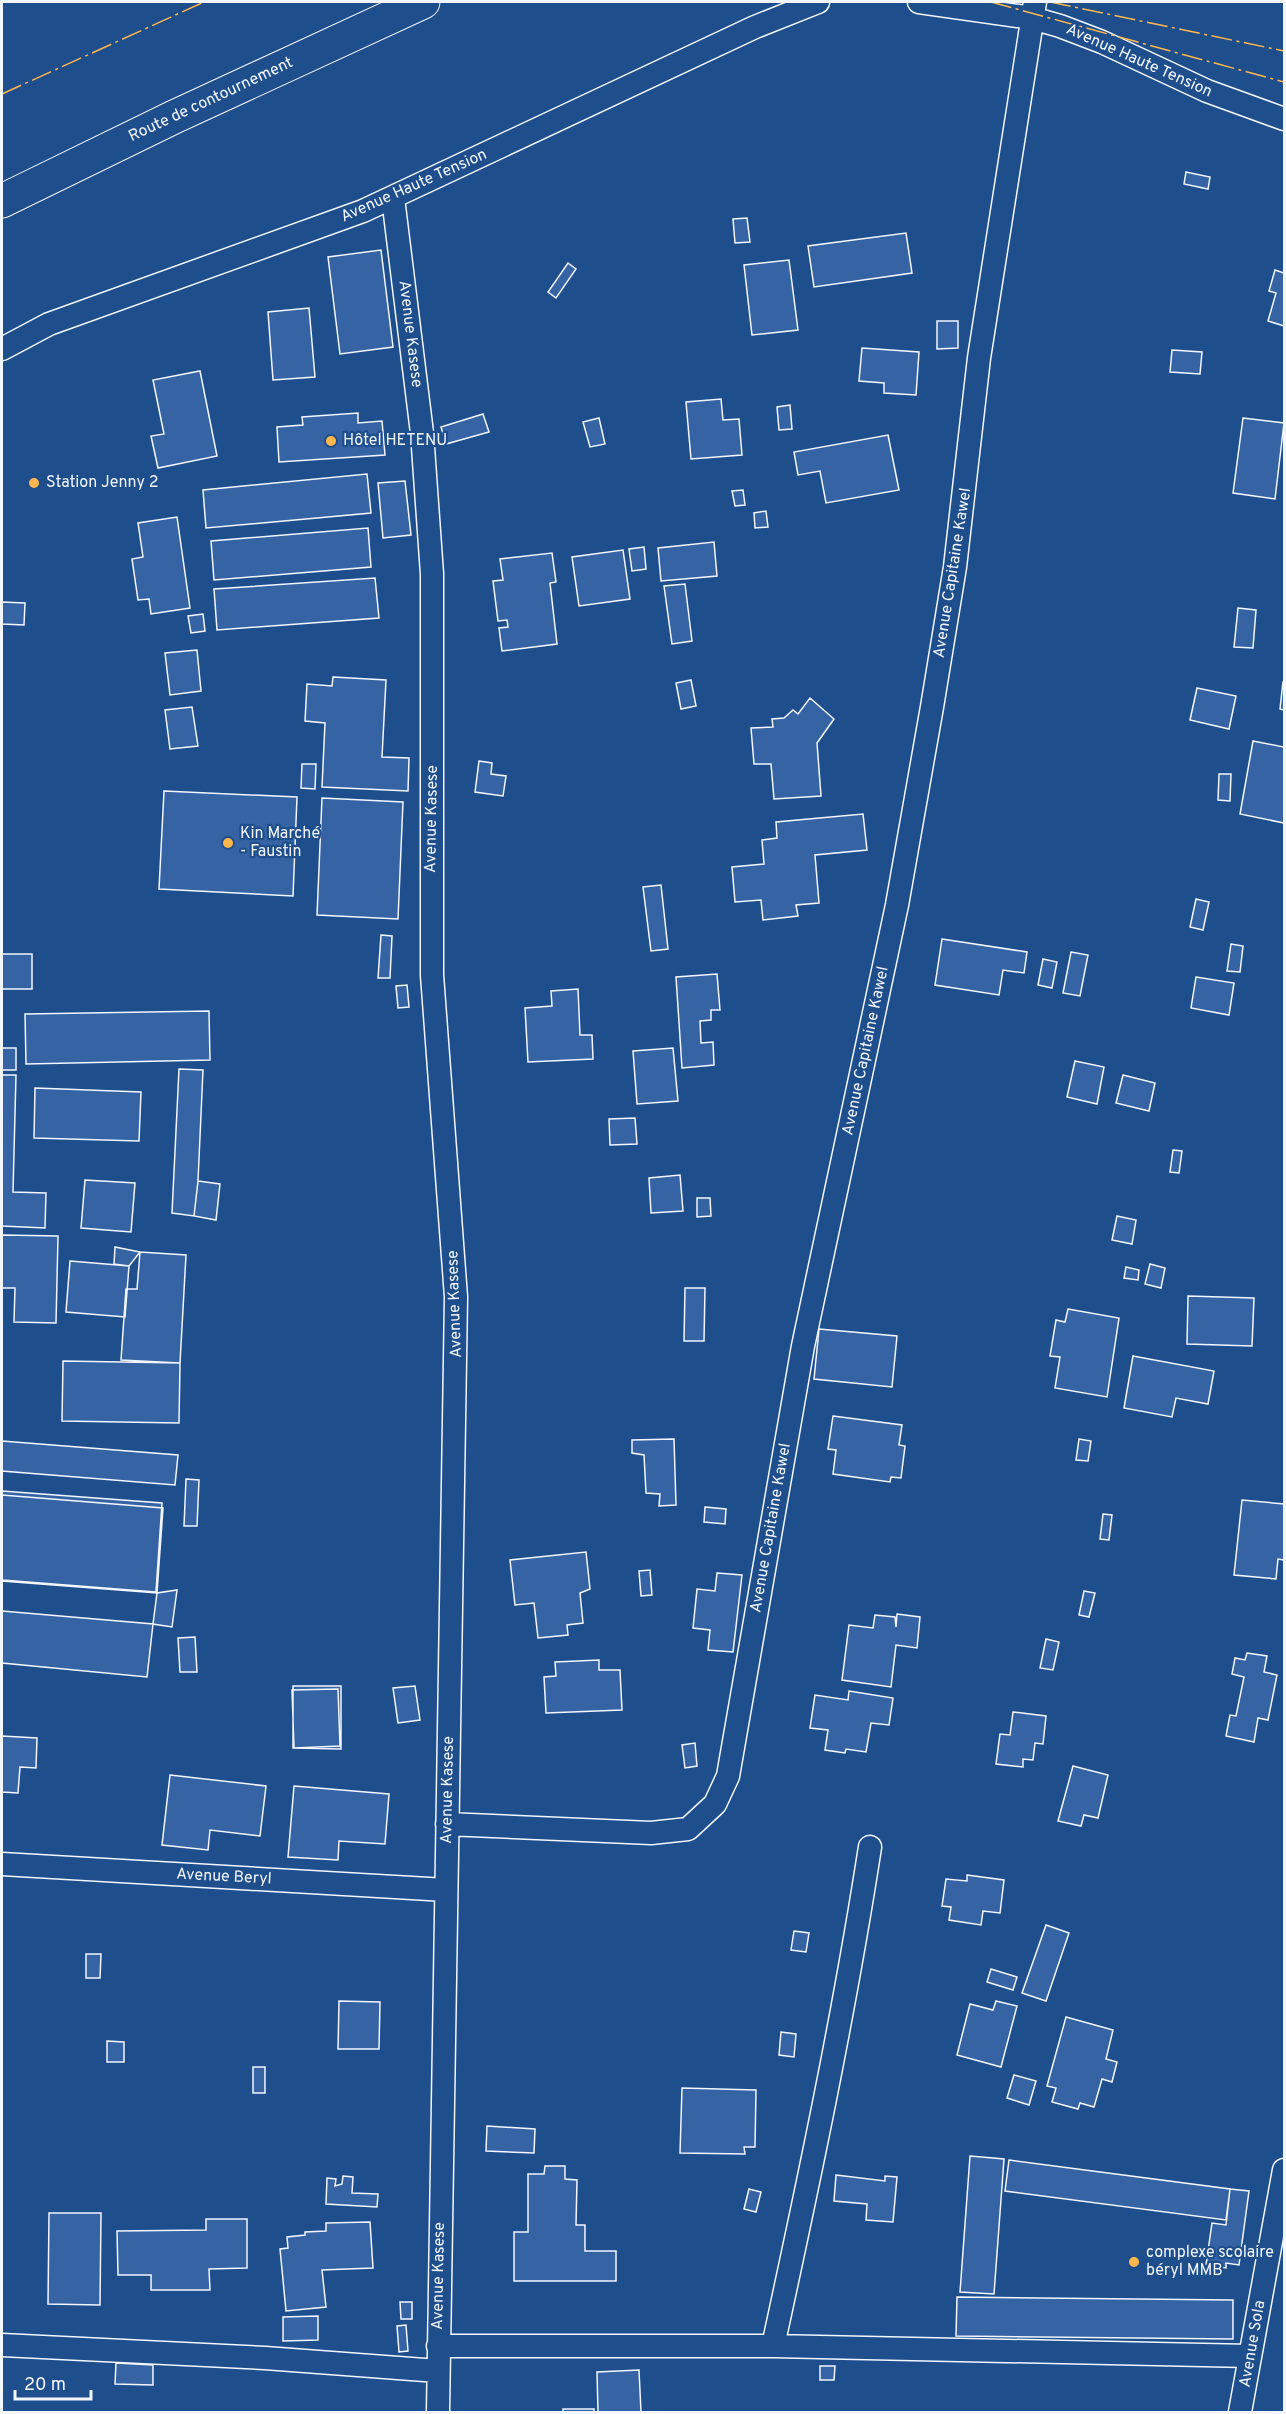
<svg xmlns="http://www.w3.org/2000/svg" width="1286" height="2414" font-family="Overpass,sans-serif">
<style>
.building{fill:#3563a3;stroke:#f2f6ff;stroke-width:1.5}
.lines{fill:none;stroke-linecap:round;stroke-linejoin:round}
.street-casing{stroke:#f2f6ff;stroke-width:25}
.secondary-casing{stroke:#f2f6ff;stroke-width:35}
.street{stroke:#1f4e8c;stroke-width:22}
.secondary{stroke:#1f4e8c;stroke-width:33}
.power{stroke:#ffb74d;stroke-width:1.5;stroke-dasharray:21 4.5 3 4.5;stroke-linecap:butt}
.poi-dot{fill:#ffb74d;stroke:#1f4e8c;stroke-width:2}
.labels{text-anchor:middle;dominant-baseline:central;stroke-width:4.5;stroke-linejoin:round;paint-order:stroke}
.street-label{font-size:16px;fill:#f2f6ff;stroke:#1f4e8c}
.poi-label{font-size:16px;fill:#f2f6ff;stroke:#1f4e8c;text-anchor:start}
</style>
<rect width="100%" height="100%" fill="#1f4e8c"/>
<!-- building -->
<path class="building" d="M1186 172 1210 177 1208 189 1184 184Z
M747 218 750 242 735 243 733 219Z
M906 233 912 273 814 287 808 246Z
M381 250 393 347 340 354 328 257Z
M789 260 798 330 752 335 744 265Z
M568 263 576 269 556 298 548 292Z
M1275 270 1284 273V326L1268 321 1276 293 1269 291Z
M309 308 315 377 273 380 268 312Z
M937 321H958V348L937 349Z
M862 348 919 352 916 395 884 393V383L859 381Z
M1172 350 1202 352 1200 374 1170 372Z
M200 371 217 456 158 468 151 436 164 434 153 380Z
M721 399 723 420 739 419 742 455 691 459 686 402Z
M790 405 792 429 779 430 777 407Z
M358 413V423L382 421 385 455 279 462 277 427 303 425 302 417Z
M483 414 489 432 446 444 441 427Z
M599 418 605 444 590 447 583 422Z
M1243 418 1284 423 1275 499 1233 493Z
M888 435 899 490 826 503 820 471 798 475 794 452Z
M367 474 371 513 206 528 203 490Z
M405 481 411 535 383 538 378 483Z
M743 490 745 505 735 506 732 491Z
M766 511 768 527 755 528 754 513Z
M177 517 190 608 151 614 149 599 138 600 132 559 143 557 138 523Z
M368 528 371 567 214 580 211 541Z
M714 542 717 576 661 581 658 548Z
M644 547 646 569 632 571 629 549Z
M623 550 630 599 579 606 572 557Z
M552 553 556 582 550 583 557 644 502 651 499 628 508 627 507 620 498 621 493 581 503 580 500 559Z
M375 578 379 618 217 630 214 589Z
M685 584 692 641 672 644 664 586Z
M2 602 25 603 24 625 2 624Z
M1238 608 1256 610 1253 648 1234 647Z
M203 614 205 631 191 633 188 616Z
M197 650 201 691 170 695 165 653Z
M333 677 386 680 382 757 409 758 408 791 322 787 325 723 305 721 307 684 332 686Z
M691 680 696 706 681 709 676 683Z
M1283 682H1284V710L1280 709Z
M1197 688 1236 696 1229 729 1190 720Z
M810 698 834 719 817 743 821 796 774 799 771 764H754L751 728 773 727 772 719 784 718 793 710 798 714Z
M192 707 198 746 170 749 165 710Z
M1253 741 1284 747V823L1240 814Z
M479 761 492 763 491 774 506 776 503 796 475 792Z
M302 764H316L315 789 301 788Z
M1219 774H1231L1230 801 1218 800Z
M164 791 297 797 293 896 159 889Z
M322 798 403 802 398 919 317 915Z
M863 814 867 850 815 855 819 903 796 905 798 916 763 920 761 900 735 902 732 867 764 864 762 840 777 838 776 822Z
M661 885 668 949 651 951 643 887Z
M1196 899 1209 902 1203 930 1190 927Z
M381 935 392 936 390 978H378Z
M942 939 1027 952 1024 973 1003 970 999 995 935 985Z
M1231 944 1243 946 1240 972 1227 971Z
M1071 952 1088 955 1080 996 1063 993Z
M2 954H32V989H2Z
M1043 959 1057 962 1052 988 1038 985Z
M717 974 720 1010H711V1020L700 1021 701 1043 713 1042 714 1065 682 1068 676 977Z
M1196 977 1234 983 1229 1015 1191 1008Z
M407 985 409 1007 398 1008 396 986Z
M578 989 580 1035H592L593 1059 528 1062 525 1008 552 1006 551 991Z
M209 1011 210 1060 26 1064 25 1014Z
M2 1048H16V1070H2Z
M673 1048 678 1101 637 1104 633 1051Z
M1075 1061 1104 1067 1097 1104 1067 1097Z
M179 1069 203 1070 198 1181 194 1216 172 1213Z
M2 1075H16L13 1192 46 1193 45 1228 2 1226Z
M1123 1075 1155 1083 1149 1111 1116 1103Z
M35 1088 141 1092 139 1141 34 1138Z
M635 1118 637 1144 610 1145 609 1119Z
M1173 1150 1182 1151 1179 1173 1170 1172Z
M680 1175 683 1211 651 1213 649 1178Z
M85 1180 135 1183 131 1232 81 1228Z
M198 1181 220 1184 216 1220 194 1216Z
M697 1198H710L711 1216 697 1217Z
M1117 1216 1136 1220 1132 1244 1112 1240Z
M2 1235 58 1236 56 1323 14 1322 15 1288H2Z
M115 1247 140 1252 129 1266 114 1264Z
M140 1252 186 1255 180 1363 121 1360 126 1289H137Z
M70 1261 129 1266 125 1317 66 1312Z
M1150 1264 1165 1268 1161 1288 1145 1284Z
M1126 1267 1139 1270 1138 1280 1124 1278Z
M685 1288H705L704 1341H684Z
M1188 1296 1254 1298 1252 1346 1187 1344Z
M1068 1309 1119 1318 1107 1397 1055 1388 1060 1357 1050 1356 1056 1320 1065 1322Z
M819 1329 897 1336 892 1387 814 1379Z
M1133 1356 1214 1371 1208 1404 1176 1398 1172 1417 1124 1408Z
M63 1361 180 1363 179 1423 62 1421Z
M833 1416 902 1425 899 1445 905 1446 901 1478 891 1477 890 1482 833 1474 836 1450 828 1449Z
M674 1439 676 1505 659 1506 660 1494 646 1493 644 1455 632 1453V1440Z
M1079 1439 1091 1441 1088 1461 1076 1460Z
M2 1441 178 1455 175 1485 2 1471Z
M186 1479 199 1480 197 1526H184Z
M2 1491 162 1503 156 1592 2 1580Z
M2 1495 163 1508 157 1593 2 1581Z
M1242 1500 1284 1504V1560L1278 1559 1276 1579 1234 1575Z
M705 1507 726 1509 725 1524 704 1522Z
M1103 1514 1112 1515 1109 1540 1100 1539Z
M586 1552 590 1589 580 1593 583 1623 567 1625 568 1635 538 1638 534 1603 515 1605 510 1560Z
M650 1570 652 1595 641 1596 639 1571Z
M717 1573 742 1575 733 1652 708 1650 710 1630 693 1628 697 1589 715 1591Z
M177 1590 172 1627 153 1624 157 1593Z
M1084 1591 1095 1593 1089 1617 1079 1615Z
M2 1611 153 1624 147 1677 2 1663Z
M897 1614 920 1617 917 1648 896 1645 891 1687 842 1680 849 1625 873 1628 875 1615 895 1617 896 1627Z
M195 1637 197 1672H180L178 1638Z
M1046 1639 1059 1642 1053 1670 1040 1668Z
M1247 1653 1267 1656 1264 1672 1277 1675 1268 1720 1258 1718 1254 1742 1226 1736 1230 1715 1236 1716 1244 1677 1232 1674 1235 1658 1245 1660Z
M599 1660V1670H620L622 1710 546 1713 544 1677 556 1676 555 1662Z
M293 1686H341V1749L293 1748Z
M415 1686 420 1720 398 1723 393 1688Z
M338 1689 340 1746 294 1748 292 1690Z
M849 1691 893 1698 889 1725 871 1723 866 1752 846 1749 845 1753 825 1750 828 1730 810 1728 815 1695 848 1700Z
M1013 1712 1046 1716 1043 1744 1035 1743 1033 1760 1023 1759V1767L996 1764 1000 1734 1010 1735Z
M2 1736 37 1738 36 1768 20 1767 18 1793 2 1792Z
M695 1743 697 1766 685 1768 682 1745Z
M1073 1766 1108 1775 1098 1818 1084 1815 1081 1826 1058 1821Z
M170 1775 266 1786 260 1836 210 1830 208 1850 162 1845Z
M294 1786 389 1794 385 1844 339 1841 338 1860 288 1857Z
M967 1875 1004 1880 1000 1913 983 1911 981 1925 949 1920 951 1907 942 1906 946 1879 967 1881Z
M1046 1925 1069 1933 1046 2001 1022 1993Z
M794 1931 809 1933 806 1952 791 1950Z
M86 1954H101L100 1978H86Z
M991 1969 1017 1977 1013 1990 987 1982Z
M339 2001 380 2002 379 2049H338Z
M996 2001 1017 2006 1001 2067 957 2055 970 2004 993 2010Z
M1066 2017 1113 2030 1106 2059 1117 2062 1112 2082 1102 2079 1094 2107 1080 2103 1078 2109 1052 2102 1056 2088 1047 2086Z
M781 2032 796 2034 794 2057 779 2055Z
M107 2041 124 2042V2062H107Z
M253 2067H265V2093H253Z
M1014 2075 1036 2081 1029 2105 1007 2098Z
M682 2088 756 2090 755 2147H744L745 2154 680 2153Z
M487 2126 535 2129 534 2153 486 2151Z
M970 2156 1004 2159 994 2294 960 2292Z
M1009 2160 1230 2189 1226 2220 1005 2191Z
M545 2166H565V2179L577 2180 576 2225H585V2251H616V2281H514V2232H528V2174H544Z
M836 2175 885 2181V2176L897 2177 893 2222 866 2220 867 2204 834 2201Z
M343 2176 353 2177 352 2193 378 2194 377 2207 326 2204 327 2178 336 2179 335 2186 342 2184Z
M749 2189 761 2192 756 2212 744 2209Z
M1230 2189 1249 2191 1239 2265 1226 2263V2268L1206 2265 1212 2223 1226 2225Z
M49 2213H101L100 2305 48 2304Z
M206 2219H247V2268L209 2269 210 2290H151V2275H118L117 2231 206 2230Z
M370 2222 373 2268 322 2270 326 2307 286 2311 280 2249 288 2248 287 2237 305 2235V2232L326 2231V2223Z
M957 2297 1233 2300V2339L956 2336Z
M400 2302H412V2319H401Z
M318 2316V2340L283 2341V2317Z
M406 2325 408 2351 399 2352 397 2326Z
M116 2363 153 2365V2385L115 2384Z
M820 2366H835L834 2380H820Z
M639 2370 641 2412H598L597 2372Z
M563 2409H594V2412H563Z"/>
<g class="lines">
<defs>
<path id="street" d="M919 2 1032 18 1060 26 1102 42 1207 91 1284 119
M393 198 422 433 432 574V975L456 1297 438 2412
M2 349 49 324 363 211 755 27 818 2
M447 1824 651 1833 688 1829 715 1804 728 1776 803 1346 897 905 932 707 955 567 979 358 1035 2
M2 1864 446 1890
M2 2345 265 2358 438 2371
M438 2346H773L1250 2356
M773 2346C809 2180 844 2015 870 1847
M1240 2412 1284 2170"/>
<path id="secondary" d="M2 201 174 117 423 2"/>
</defs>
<!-- street casing -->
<use href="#street" class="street-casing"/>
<!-- secondary casing -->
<use href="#secondary" class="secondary-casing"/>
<!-- street -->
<use href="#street" class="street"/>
<!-- secondary -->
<use href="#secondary" class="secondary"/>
<!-- power -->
<path class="power" d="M991 2 1284 82
M1050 2 1284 51
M2 94 204 2"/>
</g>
<!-- markers -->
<g class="poi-dot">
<circle cx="331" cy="441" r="6"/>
<circle cx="34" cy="483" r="6"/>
<circle cx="228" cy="843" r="6"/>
<circle cx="1134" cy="2262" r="6"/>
</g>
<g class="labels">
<!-- street labels -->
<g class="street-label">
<text transform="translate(1139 61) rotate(24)">Avenue Haute Tension</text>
<text transform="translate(211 100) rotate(-25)">Route de contournement</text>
<text transform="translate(414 186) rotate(-24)">Avenue Haute Tension</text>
<text transform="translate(410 334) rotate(83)">Avenue Kasese</text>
<text transform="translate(953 573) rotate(-81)">Avenue Capitaine Kawel</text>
<text transform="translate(432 819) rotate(-89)">Avenue Kasese</text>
<text transform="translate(866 1051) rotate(-78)">Avenue Capitaine Kawel</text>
<text transform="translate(455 1304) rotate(-92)">Avenue Kasese</text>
<text transform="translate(771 1528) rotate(-80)">Avenue Capitaine Kawel</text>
<text transform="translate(448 1790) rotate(-89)">Avenue Kasese</text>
<text transform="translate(224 1877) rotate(3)">Avenue Beryl</text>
<text transform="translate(439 2276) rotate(-89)">Avenue Kasese</text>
<text transform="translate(1253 2344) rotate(-80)">Avenue Sola</text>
</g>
<!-- poi labels -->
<g class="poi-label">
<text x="343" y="441">Hôtel HETENU</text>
<text x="46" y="483">Station Jenny 2</text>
<text x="240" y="834">Kin Marché<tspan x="240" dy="18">- Faustin</tspan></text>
<text x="1146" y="2253">complexe scolaire<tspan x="1146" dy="18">béryl MMB</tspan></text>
</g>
</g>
<!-- border -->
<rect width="1286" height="2414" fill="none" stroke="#f2f6ff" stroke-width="6"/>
<!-- scale -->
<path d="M15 2390v9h76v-9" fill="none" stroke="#f2f6ff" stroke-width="3"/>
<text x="24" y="2390" font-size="18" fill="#f2f6ff" stroke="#1f4e8c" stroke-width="4.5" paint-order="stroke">20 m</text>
</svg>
